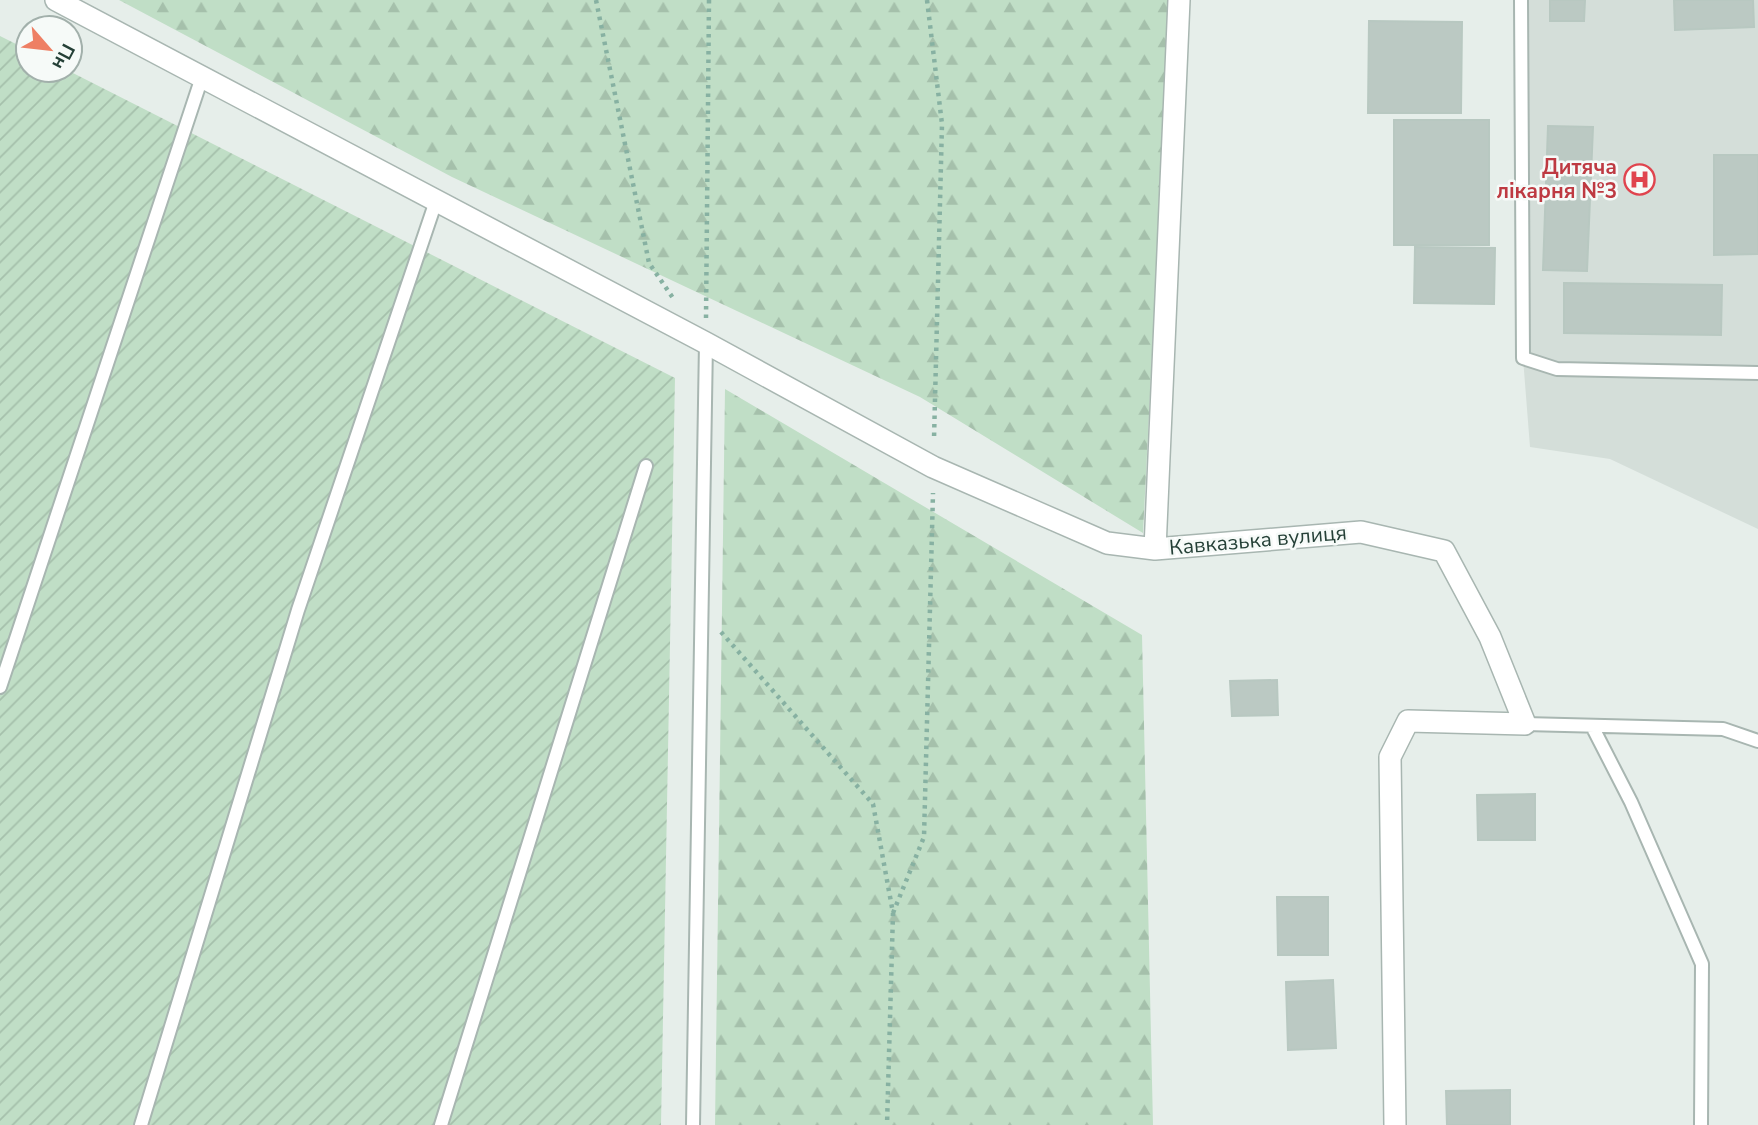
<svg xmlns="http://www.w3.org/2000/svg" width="1758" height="1125" font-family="'Nunito Sans',sans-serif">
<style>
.built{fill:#d4ded9}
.forest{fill:url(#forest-firs)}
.garden{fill:url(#garden-furrows)}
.building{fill:#bbc9c3;stroke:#b8c8c1;stroke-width:2}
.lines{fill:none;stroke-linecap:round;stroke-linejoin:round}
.service-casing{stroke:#a8b6b1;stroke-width:16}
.minor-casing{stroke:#a8b6b1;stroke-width:24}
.path{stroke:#87b1a2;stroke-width:4.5;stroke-dasharray:3.5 5;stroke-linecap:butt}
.service{stroke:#fff;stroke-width:12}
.minor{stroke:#fff;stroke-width:21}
.labels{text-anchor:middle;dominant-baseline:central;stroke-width:5;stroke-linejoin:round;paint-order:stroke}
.health-label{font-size:21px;font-weight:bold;fill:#be3a42;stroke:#f6faf8;text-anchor:end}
.street-label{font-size:21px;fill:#254037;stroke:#f6faf8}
</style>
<defs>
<pattern id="forest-firs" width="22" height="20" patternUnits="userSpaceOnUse" patternTransform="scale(1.75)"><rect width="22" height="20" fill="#c0dec6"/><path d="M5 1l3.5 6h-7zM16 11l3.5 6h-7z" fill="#a5c0ab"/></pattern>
<pattern id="garden-furrows" width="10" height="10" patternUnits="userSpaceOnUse" patternTransform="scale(1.75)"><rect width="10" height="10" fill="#c0dec6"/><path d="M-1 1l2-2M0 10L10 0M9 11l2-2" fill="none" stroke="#a5c0ab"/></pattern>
</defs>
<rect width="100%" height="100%" fill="#e6eeea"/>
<!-- built -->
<path class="built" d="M1521 0H1758V529L1610 459 1530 447 1523 358Z"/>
<!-- forest -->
<path class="forest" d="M119 0H1170L1143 533 920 397 452 177Z
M725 389 1142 635 1153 1125H715Z"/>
<!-- garden -->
<path class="garden" d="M0 36 28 50V70H67L675 378 661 1125H0Z"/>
<!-- building -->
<path class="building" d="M1550 0H1585L1584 21H1550Z
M1674 0H1753L1754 27 1675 30Z
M1369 21 1462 22 1461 113H1368Z
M1394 120H1489V245H1394Z
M1548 126 1593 127 1587 271 1543 270Z
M1714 155H1758V254L1714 255Z
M1415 247 1495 248 1494 304 1414 303Z
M1564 283 1722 285 1721 335 1564 333Z
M1277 680 1278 715 1232 716 1230 681Z
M1535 794V840H1478L1477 795Z
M1277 897H1328V955H1278Z
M1333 980 1336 1048 1288 1050 1286 982Z
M1510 1090V1125H1447L1446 1091Z"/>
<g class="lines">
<defs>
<path id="service" d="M1521 0 1523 358 1557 369 1758 373
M0 687 202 77
M1525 724 1723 729 1758 741
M1592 726 1631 802 1702 964 1701 1125
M141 1125 298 610 436 201
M441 1125 646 466
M693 1125 706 343"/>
<path id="minor" d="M56 0 706 343 933 467 1107 543 1155 549
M1179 0 1155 549 1361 532 1444 551 1490 637 1525 724 1408 721 1390 757 1395 1125"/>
</defs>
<!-- service casing -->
<use href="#service" class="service-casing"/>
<!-- minor casing -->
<use href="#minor" class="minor-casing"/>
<!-- path -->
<path class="path" d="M596 0 649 263 673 298
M927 0 942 124 934 439
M706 318 709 0
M721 632 873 804 893 913 887 1125
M893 913 924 837 933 493"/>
<!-- service -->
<use href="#service" class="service"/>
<!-- minor -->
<use href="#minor" class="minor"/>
</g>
<!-- icons -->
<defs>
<symbol id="hospital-ring" viewBox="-11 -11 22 22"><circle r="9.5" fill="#f6faf8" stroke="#e0444e" stroke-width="1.5"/><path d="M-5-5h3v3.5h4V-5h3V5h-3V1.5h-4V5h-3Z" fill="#e0444e"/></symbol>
</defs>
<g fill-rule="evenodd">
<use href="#hospital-ring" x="1622" y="162" width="35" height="35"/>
</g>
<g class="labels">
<!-- health labels -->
<g class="health-label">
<text x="1617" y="167">Дитяча<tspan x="1617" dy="24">лікарня №3</tspan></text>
</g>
<!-- street labels -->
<g class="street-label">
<text transform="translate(1258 540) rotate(-5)">Кавказька вулиця</text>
</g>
</g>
<!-- north arrow -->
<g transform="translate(49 49) rotate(118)"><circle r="33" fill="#f6faf8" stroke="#a2b0ab" stroke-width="2"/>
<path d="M0-5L12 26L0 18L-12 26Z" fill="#ee7f64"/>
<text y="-10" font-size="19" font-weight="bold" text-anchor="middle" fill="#254037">Пн</text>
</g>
</svg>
